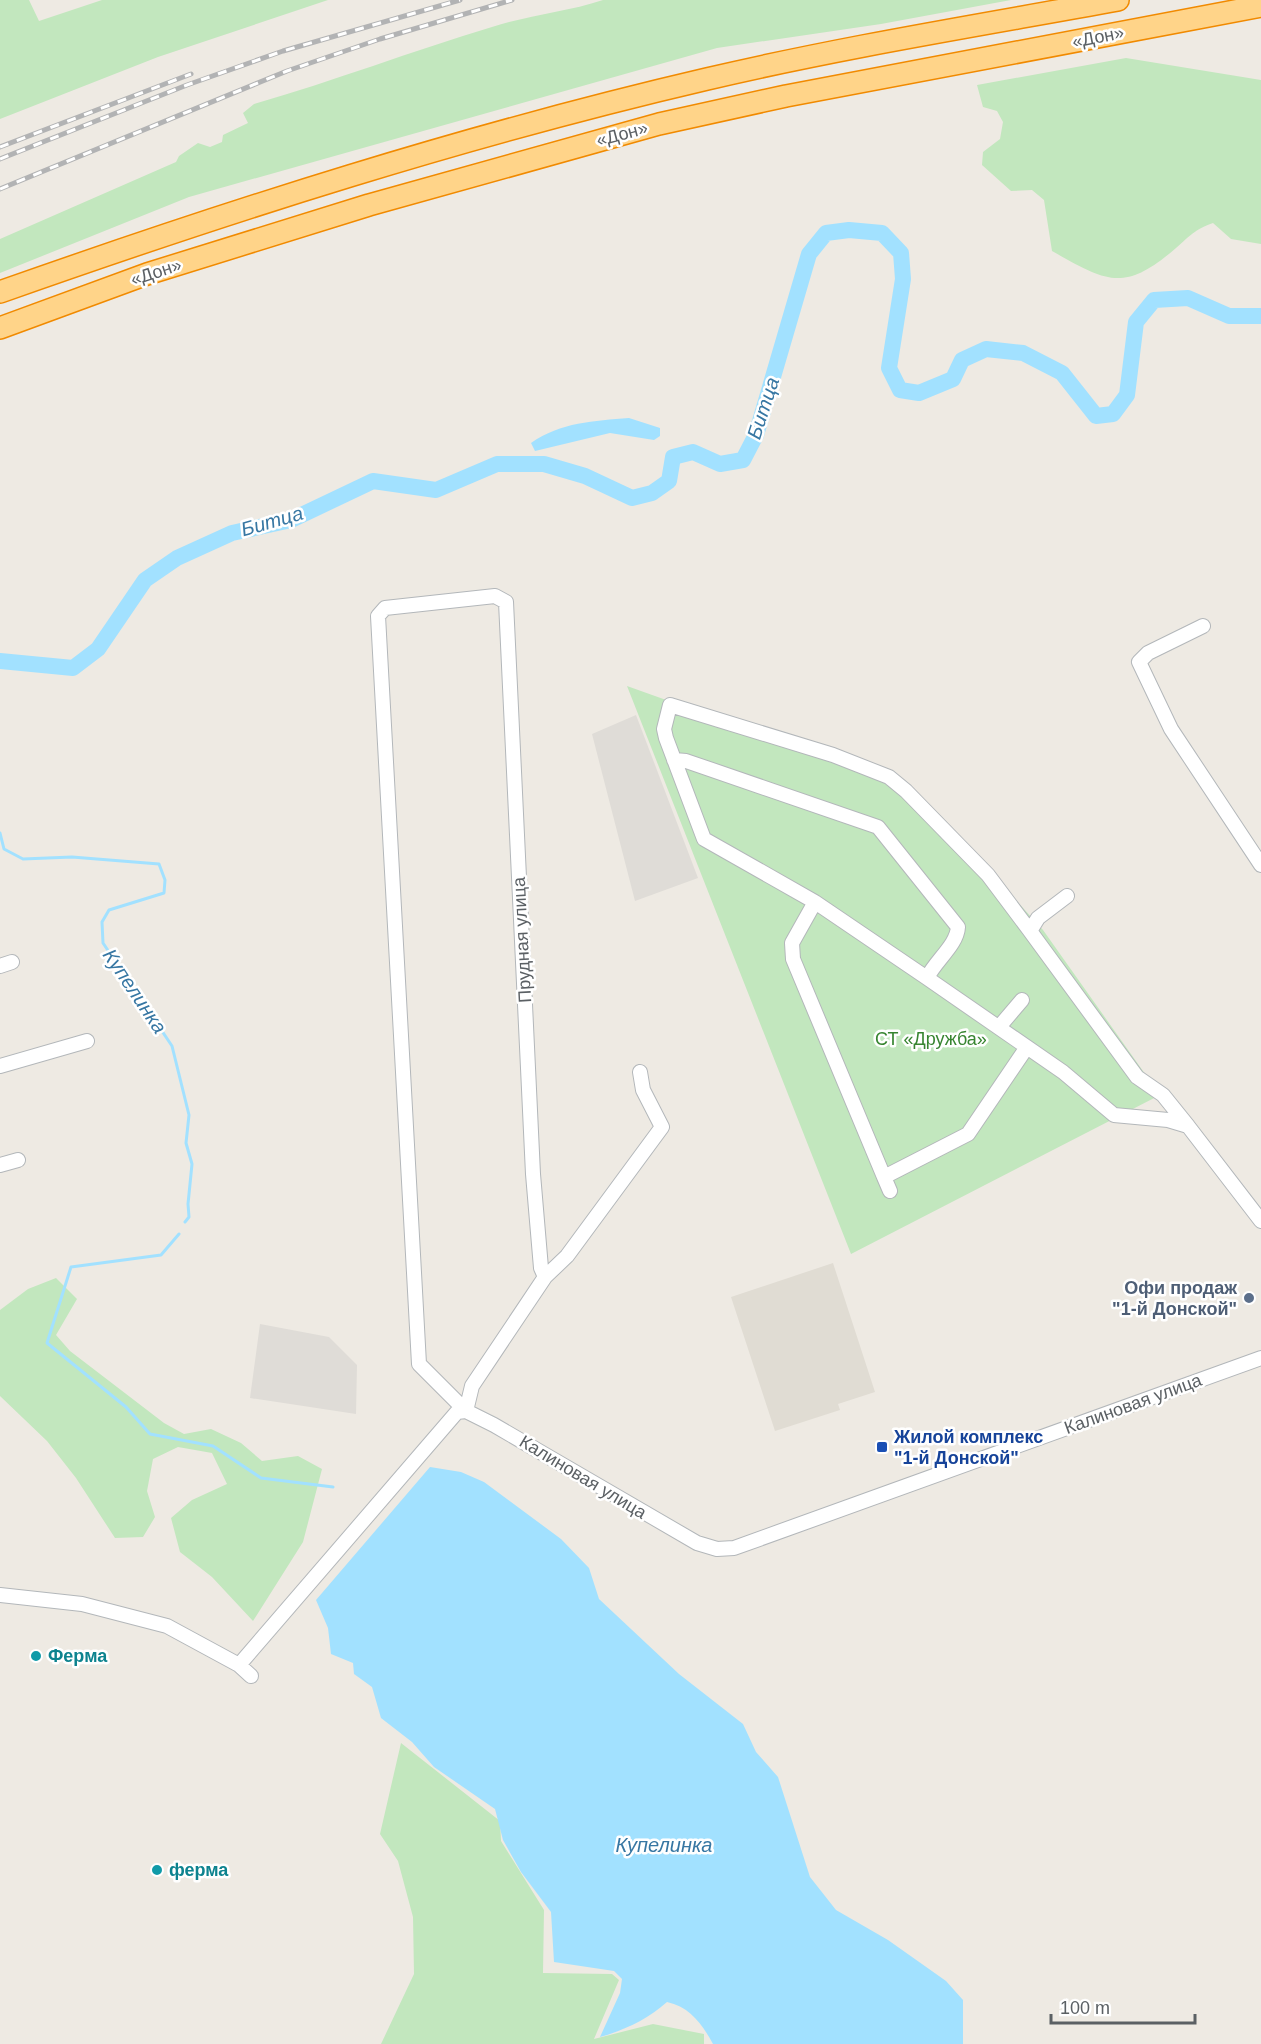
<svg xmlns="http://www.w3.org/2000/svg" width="1261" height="2044" font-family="Arial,sans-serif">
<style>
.industrial{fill:#dfdcd7}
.education{fill:#e0dcd3}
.green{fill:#c2e7be}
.water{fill:#a2e1ff}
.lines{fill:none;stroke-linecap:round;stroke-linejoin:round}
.stream{stroke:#a2e1ff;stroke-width:3}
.river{stroke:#a2e1ff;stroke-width:16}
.minor-casing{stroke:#b3b7ba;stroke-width:16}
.highway-casing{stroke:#f18a00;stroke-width:24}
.minor{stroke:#fff;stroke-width:14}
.highway{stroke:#ffd489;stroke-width:21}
.rail-casing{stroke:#b2b3b4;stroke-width:5}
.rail{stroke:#fff;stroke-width:3;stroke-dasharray:9;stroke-linecap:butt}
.service-dot{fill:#5c6f8a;stroke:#fff;stroke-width:2}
.transit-dot{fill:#1a4fb4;stroke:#fff;stroke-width:2}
.culture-dot{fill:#0f9aa8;stroke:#fff;stroke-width:2}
.labels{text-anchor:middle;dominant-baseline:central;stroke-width:5;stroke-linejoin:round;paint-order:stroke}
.street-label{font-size:18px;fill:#5b6064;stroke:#fff}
.park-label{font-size:18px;fill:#378531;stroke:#fff}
.service-label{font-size:18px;font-weight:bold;fill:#4e5e75;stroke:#fff;text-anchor:end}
.transit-label{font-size:18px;font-weight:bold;fill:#164399;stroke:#fff;text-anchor:start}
.culture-label{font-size:18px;font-weight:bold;fill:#0d838f;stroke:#fff;text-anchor:start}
.water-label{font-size:20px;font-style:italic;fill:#3777a3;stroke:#fff}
</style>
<rect width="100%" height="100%" fill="#eeeae3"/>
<!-- industrial -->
<path class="industrial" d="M636 715 698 878 635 901 592 734Z
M260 1324 329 1337 357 1365 356 1414 250 1398Z"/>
<!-- education -->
<path class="education" d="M833 1263 875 1392 838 1404 840 1410 775 1431 731 1297Z"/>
<!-- green -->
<path class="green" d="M0 0H29L39 21 102 0H328L158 57 0 119Z
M603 0H1011L881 24 717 48 189 197 0 273V239L176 162 179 156 198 143 210 147 222 142 223 135 248 123 243 113 254 104C334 81 412 51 492 27 529 15 567 12 603 0Z
M1126 58 1261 80V244L1231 239 1213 223C1194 230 1191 235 1176 248 1124 293 1107 282 1052 251L1044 200 1032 190 1011 191 982 165 983 152 1000 139 1003 122 997 111 983 107 977 85Z
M627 686 887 779 983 864 1043 930 1160 1095 851 1254Z
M56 1278 77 1299 56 1335 70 1351 164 1423 184 1434 211 1429 241 1443 262 1461 298 1456 322 1469 303 1542 253 1621 212 1577 180 1552 171 1518 192 1500 227 1484 212 1453 178 1447 153 1459 147 1491 155 1517 143 1537 115 1538 76 1478 47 1441 0 1396V1310L28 1289Z
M401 1743 500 1821 501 1841 544 1910 543 1973 612 1974 619 1980 594 2039 653 2024 704 2034V2044H381L414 1974 413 1917 398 1861 380 1834Z"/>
<!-- water -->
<path class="water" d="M629 418 660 428V436L654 440 610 433 535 451 531 443C561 422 594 421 629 418Z
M430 1467 461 1472 484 1482 561 1539 589 1568 599 1599 679 1674 743 1724 756 1752 778 1777 810 1877 836 1910 888 1940 946 1981 963 2000V2044H713C702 2024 690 2007 667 2002 648 2019 625 2030 600 2037L620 1993 622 1979 614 1971 554 1962 551 1912 521 1872 503 1840 495 1809 434 1767 412 1742 381 1718 372 1687 354 1674 353 1663 331 1654 328 1628 316 1600Z"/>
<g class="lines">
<!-- stream -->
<path class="stream" d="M0 833 4 849 23 859 72 857 159 864 165 880 164 893 109 910 102 922 103 943 172 1046 189 1115 186 1143 192 1164 188 1204 189 1217 185 1222
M179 1234 161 1255 71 1267 47 1343 126 1407 150 1434 213 1446 261 1478 333 1487"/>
<!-- river -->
<path class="river" d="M0 661 73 668 98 649 145 580 177 558 232 533 291 520 373 481 436 490 497 464H544L585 476 632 498 652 493 669 481 673 457 693 452 720 464 743 460 756 435 809 254 826 233 849 230 882 233 901 253 903 279 889 368 900 390 919 393 953 379 962 360 986 349 1023 353 1062 373 1096 416 1113 414 1127 395 1136 322 1154 300 1188 298 1229 316H1261"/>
<defs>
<path id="minor" d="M1203 626 1148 653 1139 662 1171 729 1261 865
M674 760 686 761 878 827 958 927C957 945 935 961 927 978
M1067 896 1038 918 1030 931 988 875 906 791 889 777 833 755 670 705 664 729 666 738 704 839 815 902 927 978 1063 1072 1114 1115 1168 1120 1188 1126 1261 1221
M815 902 792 943 793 959 884 1177
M1030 931 1137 1077 1163 1095 1188 1126
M0 966 12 962
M999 1027 1022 1000
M0 1066 87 1041
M0 1165 18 1160
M890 1191 884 1177 968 1134 1027 1047
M466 1411 419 1364 378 616 385 608 495 596 506 602 533 1174 541 1268 545 1277
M466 1411 472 1386 545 1277 567 1256 662 1127 643 1090 640 1072
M0 1595 82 1604 167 1626 239 1665 457 1412 466 1411 494 1425 697 1543 717 1549 734 1548 1261 1358
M239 1665 251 1676"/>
<path id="highway" d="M0 292C232 210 467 135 707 79 843 47 981 25 1118 0
M0 328 147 274 369 205 659 124 786 96 1261 6"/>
</defs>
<!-- minor casing -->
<use href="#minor" class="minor-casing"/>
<!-- highway casing -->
<use href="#highway" class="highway-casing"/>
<!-- minor -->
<use href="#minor" class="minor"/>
<!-- highway -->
<use href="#highway" class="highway"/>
<defs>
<path id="rail" d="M0 147 191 74
M0 159 187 85 283 51 460 0
M0 189 287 71 380 39 512 0"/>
</defs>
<!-- rail casing -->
<use href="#rail" class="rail-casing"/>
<!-- rail -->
<use href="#rail" class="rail"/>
</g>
<!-- markers -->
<circle class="service-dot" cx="1249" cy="1298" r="6"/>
<rect class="transit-dot" x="876" y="1441" width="12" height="12" rx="3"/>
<g class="culture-dot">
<circle cx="36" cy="1656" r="6"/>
<circle cx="157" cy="1870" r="6"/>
</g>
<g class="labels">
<!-- street labels -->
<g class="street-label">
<text transform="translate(1098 37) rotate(-11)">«Дон»</text>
<text transform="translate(622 134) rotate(-15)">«Дон»</text>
<text transform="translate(156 272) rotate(-18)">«Дон»</text>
<text transform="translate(522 940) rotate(-93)">Прудная улица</text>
<text transform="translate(1133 1404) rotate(-20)">Калиновая улица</text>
<text transform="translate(583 1477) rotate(31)">Калиновая улица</text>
</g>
<!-- park labels -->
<g class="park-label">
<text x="931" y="1039">СТ «Дружба»</text>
</g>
<!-- service labels -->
<g class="service-label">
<text x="1237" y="1288">Офи продаж<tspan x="1237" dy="21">"1-й Донской"</tspan></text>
</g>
<!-- transit labels -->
<g class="transit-label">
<text x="894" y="1437">Жилой комплекс<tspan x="894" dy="21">"1-й Донской"</tspan></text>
</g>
<!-- culture labels -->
<g class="culture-label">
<text x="48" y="1656">Ферма</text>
<text x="169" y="1870">ферма</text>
</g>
<!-- water labels -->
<g class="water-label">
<text transform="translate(763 408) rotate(-72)">Битца</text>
<text transform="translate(272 521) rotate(-16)">Битца</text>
<text transform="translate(135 991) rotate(56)">Купелинка</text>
<text x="664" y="1845">Купелинка</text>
</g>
</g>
<!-- scale -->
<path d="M1051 2014v9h144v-9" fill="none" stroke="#5b6064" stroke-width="3"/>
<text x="1060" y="2014" font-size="18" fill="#5b6064" stroke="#ffffff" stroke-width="4.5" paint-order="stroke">100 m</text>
</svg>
